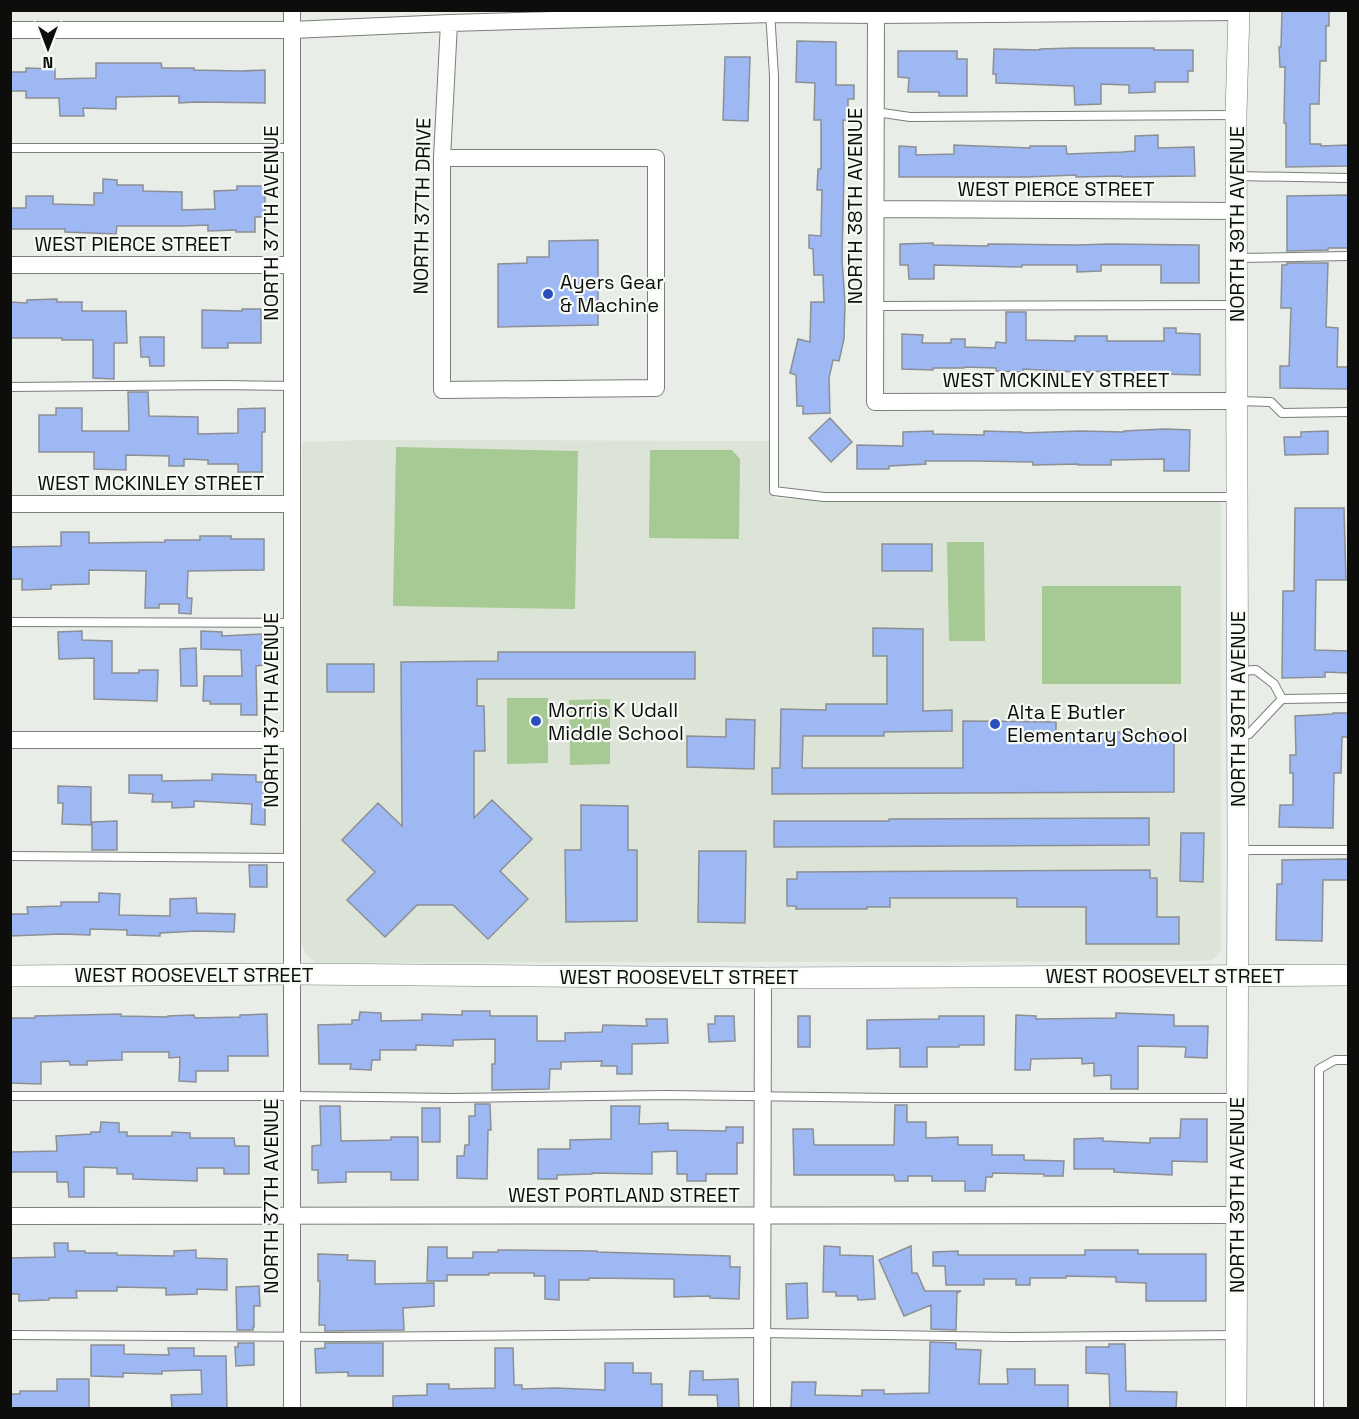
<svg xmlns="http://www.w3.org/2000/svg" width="1359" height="1419" font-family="'Space Grotesk',sans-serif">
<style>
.built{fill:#dce4d7}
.green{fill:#a7c993}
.building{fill:#9eb8f3;stroke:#8c8f95;stroke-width:1.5}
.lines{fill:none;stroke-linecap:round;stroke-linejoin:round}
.service-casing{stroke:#7a7e79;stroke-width:10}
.minor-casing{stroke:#7a7e79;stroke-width:18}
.tertiary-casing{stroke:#7a7e79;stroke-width:22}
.service{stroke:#fff;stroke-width:8}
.minor{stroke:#fff;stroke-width:16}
.tertiary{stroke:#fff;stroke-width:21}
.poi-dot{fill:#2a4ebd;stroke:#f6faf4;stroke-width:2}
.labels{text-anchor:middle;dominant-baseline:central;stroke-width:4.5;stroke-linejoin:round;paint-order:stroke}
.street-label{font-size:20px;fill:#0d0e0c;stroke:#f6faf4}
.poi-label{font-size:20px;fill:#0d0e0c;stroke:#f6faf4;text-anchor:start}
</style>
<rect width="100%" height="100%" fill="#e9ede7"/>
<!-- built -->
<path class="built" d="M366 440 774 441 775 499 1221 497V949L1218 955 1212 960 1204 961 316 963 306 955 301 942 302 442Z"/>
<!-- green -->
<path class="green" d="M396 447 578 451 575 609 393 606Z
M650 450H732L740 459 739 539 649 538Z
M947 542H984L985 641H949Z
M1042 586H1181V684H1042Z
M507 698H548V763L507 764Z
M610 699V764L570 765 569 700Z"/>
<!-- building -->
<path class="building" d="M1282 10H1329V26H1326V61H1320L1319 104H1310V144H1321V146L1348 145V166L1286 167V123H1284L1285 67H1280L1279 47H1281Z
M797 41 836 42V85H854V99H848V121L843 120 844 169 842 260 845 303 844 339 839 361 833 360 829 378 830 413 803 414V406H797L796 375 790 373 798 339 810 342 811 302H824L823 275H814L813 249 809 248V235L821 236 822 190H817L818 169H821V120H814L815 83 796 82Z
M1073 48H1154V50H1193V71H1188V82H1155V92L1129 93V85L1101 84V104L1075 105 1074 86 996 83V74H993L994 49 1040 50V49Z
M898 51H957V59H967V96H939V92H908L909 78 898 77Z
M725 57H750L748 121 723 120Z
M96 63H161L162 68H194V70L241 71 265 70V103L195 102 179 103V96L116 97V109L83 108 84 116H60L59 98H26V91H10V72H26V68L55 69V79L96 78Z
M1158 135V148L1194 147 1195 176 1122 177V176L1076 177V175L1026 177H899V146L916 147V155L954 154V145L1030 148V146H1066L1067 154 1122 152 1135 151V136Z
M103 179 117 180V185H143V191L182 192V210L215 209 214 191 237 190V186H265V217H255V232H236V230L208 231V225L182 226H117L116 234 65 232V229H10V208H26V196H53V204L94 205V193H103Z
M1348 195V248H1328V250L1287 251V196Z
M598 240V325L498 327V264L527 263V257H549V241Z
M933 243V245L988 246V244L1077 245 1109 244 1199 245V283H1161V265H1101V271L1077 272V265H1022V267L934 265V279H909L908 265H900V244Z
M1287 263H1328L1326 327 1338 328 1337 367H1348V389L1280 388V366H1289L1291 308H1281L1282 265H1287Z
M57 299V302H82V311H126L127 343H114V379L93 378V340H62V338H10V302L27 303V300Z
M242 309H261V343H228V348H202V310L242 311Z
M1006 312H1026V340L1075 341V336H1107V341H1164V328H1176V333L1200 334V375L1120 373V371L1076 372 1023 369V372L996 371V368L965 367 964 368H933V370L902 369V334L923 335 922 343H951V339H965V347L995 348 996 342 1006 343Z
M140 337H164V366H150L149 357H141Z
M128 392H148L149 416 198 417V434L238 433V409L265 408V432H262V472H238V464H208V460L184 459V466H169V456L126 455V470L94 469V452H39V415H56V408H82V431H129Z
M830 418 852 442 831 462 809 438Z
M1165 429 1190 430 1189 471H1164V459L1111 460V465H1078V464L1033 465V462L977 461H925L926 464 889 466V469H857V445L903 446V432L933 431V434L984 435V431L1022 432V433L1080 431 1124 432V431Z
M1328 431V454L1285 455 1284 437H1301V432Z
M1295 508H1344L1346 580H1316L1315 650 1348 651V673L1325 672V677L1282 678 1283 591H1294Z
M61 532H89V543L165 542V540H200V536H231V539H264V570L188 571 187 598H192L191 614 179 613V604H159V608H145L146 571 89 570V584L51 585V589L22 590V579H10V547L61 546Z
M882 544H932V571H882Z
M873 628 923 629V711L952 710V731L884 732V736H803L802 768H963V721L1056 722V734L1124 732V731L1174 732V792L772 794V768H780L781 709 826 710V704H887V656H873Z
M82 631V640L112 641V673H139V670H158L157 701 94 699V658L59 659 58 632Z
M201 631 222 632V636L262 634 263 665 256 666 257 715H241V704H210V701H203L204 676H242L241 650 201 649Z
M196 648 197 686H181L180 649Z
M498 652H695V679H477V706H484L485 751H474V818L492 800 532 839 500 871 528 899 488 939 453 905H417L385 937 347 900 375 872 342 840 378 803 402 826 401 662 498 661Z
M327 664H374V692H327Z
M1333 713H1348V737H1342L1341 773H1334L1333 828 1279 827 1280 805H1293V773H1290V755H1296L1295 716 1333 714Z
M726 719 755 720 754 769 687 767V736L726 737Z
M212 774 256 775V782H265V825L251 824 252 804 194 801V807L172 808V802H152L153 794 129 793V775H162V781L212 780Z
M58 786 91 787V825L62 824 63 803H58Z
M581 805 628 806V850H637V921L566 922 565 850H581Z
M1149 818V845L774 847V821H889V819Z
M117 821V850H92V822Z
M1181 833H1204L1203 882 1180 881Z
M699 851H746L745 923 698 922Z
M1348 859V880H1323L1322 941 1276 940 1277 884H1282V860Z
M249 865H267V887H250Z
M1150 870V878H1157V917H1179V944H1086V907H1017V898H890V907H867V909H796V906H787V879H797V872Z
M99 893 120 894 119 915 170 916V899L196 898 197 913 235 914 234 932 197 931 160 933V936L127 935V930L90 929V935L61 934 10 936V914H28L27 907 61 906V902H99Z
M462 1011H490V1016H537V1041H565V1033L602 1032 603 1025 647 1026 646 1019H667L668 1043 632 1044V1074H617V1066H601L602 1061 561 1062V1069H550L549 1089 492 1090V1064H495V1039L453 1040V1046L416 1045V1050H380V1060H372L371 1070 350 1069 351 1064H319L318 1025 352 1024V1020H359L360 1012 381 1013V1021L422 1020V1014L462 1015Z
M1116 1013 1174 1015V1026H1208L1207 1058 1185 1057 1186 1047 1138 1046V1089H1111V1075L1094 1076V1063L1082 1064V1058L1031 1059 1030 1070H1015L1016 1015 1036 1016V1019L1116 1018Z
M121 1014V1016L168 1017V1016L194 1015 195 1018 240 1017V1015L267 1014 268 1056H228V1071H196V1082L179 1081 180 1057 169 1058V1052H122V1060L87 1061V1065H70L69 1061 41 1062V1084L10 1083V1018H35V1016Z
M715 1016H734L735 1041 709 1042 708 1024H715Z
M798 1016H810V1047H798Z
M939 1016H984V1045H959V1047H927V1067H900V1048L867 1049V1020L939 1019Z
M475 1104H490L491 1130H488L487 1179 457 1178V1156H464L465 1145H469V1116H475Z
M895 1105H907V1122H926V1138L958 1137V1145H992V1155H1024V1160L1064 1161 1063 1176H1044V1174L993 1173 992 1177H986L985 1191H965V1181H932V1176H908V1181H895L894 1175H794L793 1129H813L814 1145H894Z
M320 1106H340L341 1141 391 1140V1137H418V1180H391V1172H346V1182L318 1183V1170H312V1146L321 1145Z
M611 1106H640L639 1124 668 1123V1130L726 1131V1127H743V1143H737V1174H706V1181H687V1174H677V1151L652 1152V1174L592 1173V1174L557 1175V1179H538V1149H570V1140L611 1139Z
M422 1108H440V1142H422Z
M1181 1119H1207V1162L1172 1161V1175L1114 1172V1169H1074V1139L1103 1138V1141L1150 1143V1138H1180Z
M101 1122 119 1123V1132H127V1136H172V1132L190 1133V1138H234L235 1146H249V1174H224V1168H197V1181L133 1179V1174H117V1168L84 1167V1197H69L68 1182H57V1172H10V1152L57 1151 56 1136 91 1134V1132H100Z
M54 1243H68V1251H85V1253H117V1255L174 1256V1251L196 1250V1258L227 1259V1290L197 1289V1294L166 1295V1288L117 1287V1291H76L77 1298H49V1300L19 1301V1294H10V1258L55 1257Z
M824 1246 840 1247V1255L873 1256 875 1299 858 1300 857 1296H836V1292H823Z
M911 1246 912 1273H917L925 1291H961L957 1293 956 1330 931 1329V1305L904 1316 879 1260Z
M428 1247H447V1258H473V1252H498V1250L597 1251V1252L730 1256V1267H740L739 1299 710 1298V1296L674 1297V1279L589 1278V1280H559V1300L545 1299V1276H534V1273H489V1275H447V1281H427Z
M1085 1250H1138V1254H1206V1301H1146V1283L1116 1282V1277L1066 1276V1278H1030V1285H1016V1279H984V1285H946L945 1266H933V1252L958 1251V1255H1085Z
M318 1254 348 1255 347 1260 375 1261V1284L434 1283V1306L403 1308 404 1330 325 1331V1325H319L320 1281H318Z
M807 1283 808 1318 787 1319 786 1284Z
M259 1286 260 1306H254V1327H253V1330H237L236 1287Z
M930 1342 956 1343V1349L981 1350 979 1384H1008L1007 1369H1035V1385H1068V1408H791L792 1382H816L815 1395 862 1396V1390H884V1394L929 1393Z
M238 1343H254V1365L236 1366 235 1347H238Z
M325 1343H383V1376H348V1372L316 1373 315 1349 325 1348Z
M1109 1344H1125L1126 1391 1177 1392 1176 1408H1110L1109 1374 1086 1373V1347H1109Z
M91 1345H124V1354L169 1355 168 1348H194V1356H226L227 1408H172L171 1395 202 1394 201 1370 162 1371V1374L123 1373V1377L91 1376Z
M495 1348H513L514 1385H522V1389L555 1388 605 1390V1363H633V1373H651V1384H662V1408H393V1396L427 1395V1384H449V1389L495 1388Z
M690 1371H703V1380L738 1379 739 1408H718L717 1395H689Z
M57 1379H89V1408H10V1394H20V1391H57Z"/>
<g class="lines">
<defs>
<path id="service" d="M770 11 774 76V491L824 497H1237
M876 112 910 117 1235 115
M10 148H292
M1237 176 1348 178
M1238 258 1348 256
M875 306 1235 305
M10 387 223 385 292 386
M1238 401 1271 402 1282 413 1348 412
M10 622 292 623
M1239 671 1256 670 1274 684 1282 699
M1238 736 1249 734 1282 699 1348 698
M1238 850H1348
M10 856 292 858
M10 1096H292L452 1098 666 1095 893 1098H1237
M10 1335 339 1337 762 1333 1010 1337 1237 1335
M1319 1408V1069L1335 1060H1348"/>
<path id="minor" d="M292 10V1408
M876 10 875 402 1238 401
M10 30H292L449 23 770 14 876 15 1239 12
M442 158H656V388L442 390V158L449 23
M876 209 1237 211
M10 265H292
M10 504H292
M10 740H292
M10 1216 1237 1215
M762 1408 763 978"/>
<path id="tertiary" d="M10 976 292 974 763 978 1348 975
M1236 1408 1238 850 1236 115 1239 10"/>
</defs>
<!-- service casing -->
<use href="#service" class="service-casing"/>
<!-- minor casing -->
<use href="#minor" class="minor-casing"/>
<!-- tertiary casing -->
<use href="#tertiary" class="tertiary-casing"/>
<!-- service -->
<use href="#service" class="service"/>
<!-- minor -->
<use href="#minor" class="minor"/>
<!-- tertiary -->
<use href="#tertiary" class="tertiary"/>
</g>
<!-- markers -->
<g class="poi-dot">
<circle cx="548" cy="294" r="6"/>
<circle cx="536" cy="721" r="6"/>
<circle cx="995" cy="724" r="6"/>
</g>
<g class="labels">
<!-- street labels -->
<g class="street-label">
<text x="1056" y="189">WEST PIERCE STREET</text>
<text transform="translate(422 206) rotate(-89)">NORTH 37TH DRIVE</text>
<text transform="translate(855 206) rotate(-90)">NORTH 38TH AVENUE</text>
<text transform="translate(271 223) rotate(-90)">NORTH 37TH AVENUE</text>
<text transform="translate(1237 224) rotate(-90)">NORTH 39TH AVENUE</text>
<text x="133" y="244">WEST PIERCE STREET</text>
<text x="1056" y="380">WEST MCKINLEY STREET</text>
<text x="151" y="483">WEST MCKINLEY STREET</text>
<text transform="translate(1238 709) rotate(-90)">NORTH 39TH AVENUE</text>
<text transform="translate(271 710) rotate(-90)">NORTH 37TH AVENUE</text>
<text x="194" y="975">WEST ROOSEVELT STREET</text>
<text x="1165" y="976">WEST ROOSEVELT STREET</text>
<text x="679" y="977">WEST ROOSEVELT STREET</text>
<text x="624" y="1195">WEST PORTLAND STREET</text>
<text transform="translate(1237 1195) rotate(-90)">NORTH 39TH AVENUE</text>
<text transform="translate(271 1196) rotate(-90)">NORTH 37TH AVENUE</text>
</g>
<!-- poi labels -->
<g class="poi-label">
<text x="560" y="282">Ayers Gear<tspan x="560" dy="23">&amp; Machine</tspan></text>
<text x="548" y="710">Morris K Udall<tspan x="548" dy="23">Middle School</tspan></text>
<text x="1007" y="712">Alta E Butler<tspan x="1007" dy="23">Elementary School</tspan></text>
</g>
</g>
<!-- border -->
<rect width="1359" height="1419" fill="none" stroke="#0d0e0c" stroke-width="24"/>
<!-- north arrow -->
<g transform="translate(48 48) rotate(180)" stroke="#f6faf4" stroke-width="4.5" paint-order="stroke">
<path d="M0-4.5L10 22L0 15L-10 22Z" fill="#0d0e0c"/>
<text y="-9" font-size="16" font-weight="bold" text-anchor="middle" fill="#0d0e0c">N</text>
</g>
</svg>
